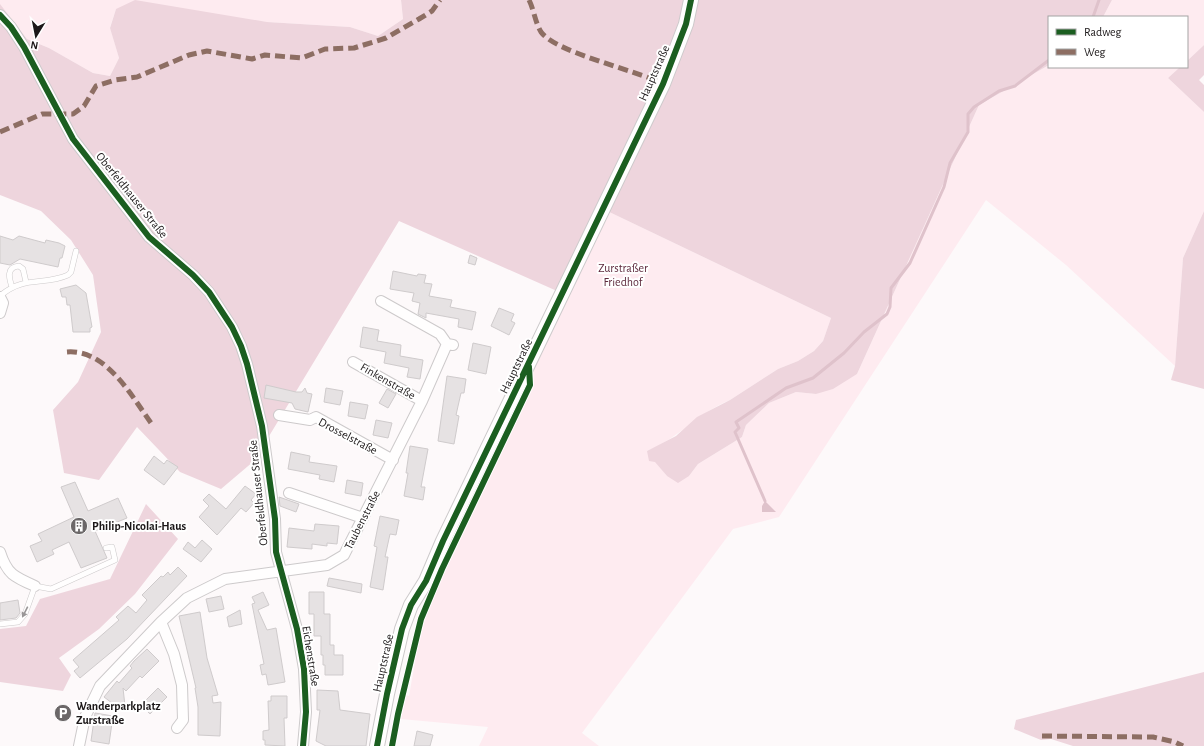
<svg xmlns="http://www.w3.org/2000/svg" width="1204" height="746" font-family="'Alegreya Sans',sans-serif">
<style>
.green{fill:#feebf0}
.forest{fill:#eed5dd}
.water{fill:#dfc2cb}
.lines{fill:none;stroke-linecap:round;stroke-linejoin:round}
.stream{stroke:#dfc2cb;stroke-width:3}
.building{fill:#e6e2e3;stroke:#cfcbcc}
.lane-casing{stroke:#cdcacb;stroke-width:6}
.street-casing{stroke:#cdcacb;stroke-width:12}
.secondary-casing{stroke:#cdcacb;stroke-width:16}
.lane{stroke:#fffefe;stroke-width:5}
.street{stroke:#fffefe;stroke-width:10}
.secondary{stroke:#fffefe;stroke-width:14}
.quiet{stroke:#8d6e63;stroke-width:5;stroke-dasharray:10 5;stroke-linecap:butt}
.cycleway-casing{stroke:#fff;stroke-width:8}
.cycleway{stroke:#1b5e20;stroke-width:6}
.oneway{fill:#999697}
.labels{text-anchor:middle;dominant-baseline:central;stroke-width:4;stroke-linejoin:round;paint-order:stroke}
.street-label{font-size:12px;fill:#1c1819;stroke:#fff}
.park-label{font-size:12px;fill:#5e2b3e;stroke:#fff}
.poi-label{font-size:12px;font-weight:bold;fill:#1c1819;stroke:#fff;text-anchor:start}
</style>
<rect width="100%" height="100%" fill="#fdf9fa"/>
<!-- green -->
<path class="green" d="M0 0H401L403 19 378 36 350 27 267 22 116 9 110 27 119 58 110 76 93 73 49 48 27 39 0 5Z
M1112 0H1204V45L1187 61V17H1103Z
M1049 65V67H1180L1168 78 1204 112V211L1183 258 1175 366 1066 265 986 200 779 517 733 529 582 733 599 746H479L488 727 401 719 406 695 409 696 415 662 412 658 421 619 442 569 530 385 529 365 603 209 831 318 823 341 814 351 798 361 778 369 730 400C699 412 678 439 647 451L667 476H689L698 464 742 437 746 425 769 403 796 392 816 394 857 374 979 105Z"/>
<!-- forest -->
<path class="forest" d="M135 0 267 22 350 27 378 36 403 19 401 0H1112L1103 17H1049V65L979 105 857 374 833 389 816 394 796 392 769 403 746 425 742 437 698 464 689 476 678 483 667 476 655 462 649 461 647 451 676 436 697 417 730 400 778 369 798 361 814 351 823 341 831 318 603 209 557 291 399 221 254 461 221 489 180 472 137 427 99 480 64 473 53 410 78 382 101 332 93 275 71 240 41 211 0 195V4L27 39 49 48 93 73 110 76 119 58 110 28 116 9Z
M1204 45V75L1199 80 1204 85V112L1168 78 1180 67H1187V61Z
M1204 211V389L1171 380 1175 366 1183 258Z
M146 504 178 539 135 594 99 629 59 658 71 675 63 691 0 682V629L26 626 40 599 110 579Z
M1204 672V746H1073L1051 739 1041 740 1014 729 1016 720Z"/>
<!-- water -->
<path class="water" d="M765 501 776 512H762V506Z"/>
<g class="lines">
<!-- stream -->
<path class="stream" d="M1093 17 1099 0
M765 501 735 432 739 428 736 422 786 388 813 378 844 353 864 332 887 314 890 307 891 288 910 263 944 187 950 163 968 132V114L974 107 999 91 1015 86 1049 60"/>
</g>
<!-- building -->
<path class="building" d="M0 236 13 240 19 236 45 243 46 240 59 243 65 246 62 258H60L58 267 20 259 10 265 0 263Z
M470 255 477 258 475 265 468 263Z
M393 271 417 276 418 274 426 275 424 283 432 284 429 296 452 300 450 307 476 312 472 330 458 327 459 319 426 313V318L418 314 420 303 412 301 414 293 390 289Z
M76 285 86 293 92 327 90 328V332H73L70 305H67L66 297H62L60 289Z
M499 308 514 314 511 321 515 323 509 335 491 326Z
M363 327 379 330 377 341 401 345 400 356 423 360 420 379 407 377 409 368 384 363 386 352 360 347Z
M473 343 491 347 486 374 468 370Z
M447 376 466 379 464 393H461L456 415 459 416 454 444 438 441Z
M266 385 296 392H302L305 388 307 393 312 394 308 412 295 409 292 403 264 398Z
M326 388 343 391 340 405 324 402Z
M387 389 396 394 388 408 379 403Z
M350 402 368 405 365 419 348 416Z
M376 420 392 423 388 438 373 435Z
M410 446 428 449 421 487H425L423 500 404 496 408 473H406Z
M291 452 310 456 309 462 337 466 334 482 319 479 320 475 288 469Z
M154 456 164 464 167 460 178 467 164 485 144 470Z
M347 480 363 483 361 496 345 493Z
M75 482 88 511 118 498 127 518 95 531 107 558 81 568 69 542 52 550 54 554 37 562 30 546 42 541 38 534 74 517 61 487Z
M245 486 256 494 251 500 254 503 246 512 241 508 217 535 199 517 209 506 203 500 209 494 226 509Z
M279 497 299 504 296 512 280 506Z
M380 516 399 520 396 535 390 534 385 557H388L383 590 370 587 377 547 374 546Z
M315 524 339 526 337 544 327 543V546L312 544V549L287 547 289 528 314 531Z
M202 540 212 549 201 562 183 549 188 542 195 548Z
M178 567 187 576 127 639 80 678 74 671 79 667 73 660 119 620 116 617 128 606 136 613 147 600 142 595 161 576 163 577 168 572 170 575Z
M329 578 362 584 361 593 327 586Z
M263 592 269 605 258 610 267 630 276 628 285 682 268 685 266 674 262 675 260 665 264 664 252 604 255 603 252 597Z
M309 592H324V614H330V645H334V655H343V675H325V665H323V655H321V636H314V614H309Z
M221 596 224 609 209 612 206 599Z
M18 600 20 613 16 618 0 620V603Z
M240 610 242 624 229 627 227 617Z
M200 612 207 658 218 695 212 696 213 703 221 702 220 736 198 735V707L195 688H196L179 616Z
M147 649 159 661 142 678 140 676 126 691 123 688 125 706 120 709 104 697 117 681 119 683 132 668 130 666 134 661Z
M158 688 167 697 150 714 141 705Z
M317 690 338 691 340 710 370 714 366 746H326L316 741 320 710H317Z
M271 696H287V718H284L285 746 265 745V740H263V731L269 730 268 701H271Z
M95 713 113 716 109 744 91 741Z
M417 731 433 735 430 746H414Z"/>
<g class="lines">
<defs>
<path id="lane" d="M12 287C9 278 6 267 19 266L23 269 26 282
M0 296C24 275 44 286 68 275L71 272 76 251
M0 624 18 622 25 614 35 586 51 589 115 560 112 547 106 548"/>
<path id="street" d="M0 15 11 27 24 47 73 139 149 237 193 275 209 292 232 327 241 346 247 364 262 426 275 519 276 552 297 629 304 669 306 712 303 746
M0 297 3 303 0 313
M381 301 440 334 447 344
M353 362 422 401
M279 415 310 420 316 417 393 460
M289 493 363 518
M0 552C7 574 14 577 35 586
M161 622 174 654 182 685 183 720 177 728
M79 746 85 717 100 686 161 622 187 598 225 579 327 565 344 555 422 401 447 344 453 345"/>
<path id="secondary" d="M377 746 387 694 402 629 411 605 426 581 443 541 663 84 686 24 691 0"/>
</defs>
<!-- lane casing -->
<use href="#lane" class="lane-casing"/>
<!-- street casing -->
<use href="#street" class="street-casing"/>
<!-- secondary casing -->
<use href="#secondary" class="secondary-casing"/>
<!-- lane -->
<use href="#lane" class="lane"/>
<!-- street -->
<use href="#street" class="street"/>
<!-- secondary -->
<use href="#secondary" class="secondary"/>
<!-- quiet -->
<path class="quiet" d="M529 0C534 10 535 22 541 32 556 53 637 70 663 84
M0 132 42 114H73L84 106 96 86 115 80 137 77 189 55 207 51 252 59 265 55 302 58 325 49 354 48 386 38 419 19 432 11 440 0
M67 352C106 349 131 395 151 423
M1042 736 1153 737 1175 742 1183 746"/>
<defs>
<path id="cycleway" d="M0 15 11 27 24 47 73 139 149 237 193 275 209 292 232 327 241 346 247 364 262 426 275 519 276 552 297 629 304 669 306 712 303 746
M377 746 387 694 402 629 411 605 426 581 443 541 663 84 686 24 691 0
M392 746 398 714 421 619 442 569 530 385 529 367"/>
</defs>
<!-- cycleway casing -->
<use href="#cycleway" class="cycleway-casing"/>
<!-- cycleway -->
<use href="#cycleway" class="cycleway"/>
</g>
<!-- one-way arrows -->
<defs><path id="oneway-solid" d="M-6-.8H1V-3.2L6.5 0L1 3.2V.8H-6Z"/></defs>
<use class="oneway" href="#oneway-solid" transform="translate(25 612) rotate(117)"/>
<!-- icons -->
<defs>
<symbol id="building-disc" viewBox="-11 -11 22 22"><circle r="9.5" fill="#6b6768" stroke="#fff"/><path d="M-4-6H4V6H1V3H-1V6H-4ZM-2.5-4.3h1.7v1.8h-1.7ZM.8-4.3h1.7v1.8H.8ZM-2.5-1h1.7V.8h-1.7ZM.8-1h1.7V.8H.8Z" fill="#fff"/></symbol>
<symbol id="parking-disc" viewBox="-11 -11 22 22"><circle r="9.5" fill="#6b6768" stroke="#fff"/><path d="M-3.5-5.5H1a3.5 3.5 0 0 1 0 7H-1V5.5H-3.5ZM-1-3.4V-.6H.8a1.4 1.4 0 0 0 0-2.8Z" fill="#fff"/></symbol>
</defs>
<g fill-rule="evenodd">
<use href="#building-disc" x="69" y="516" width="20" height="20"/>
<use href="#parking-disc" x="53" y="703" width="20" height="20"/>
</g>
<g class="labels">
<!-- street labels -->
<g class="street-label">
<text transform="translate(654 73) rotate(-66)">Hauptstraße</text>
<text transform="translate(132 195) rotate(51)">Oberfeldhauser Straße</text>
<text transform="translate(516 366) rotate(-64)">Hauptstraße</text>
<text transform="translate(388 381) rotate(30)">Finkenstraße</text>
<text transform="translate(348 436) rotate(28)">Drosselstraße</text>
<text transform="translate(258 493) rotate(-96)">Oberfeldhauser Straße</text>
<text transform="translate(362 520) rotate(-63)">Taubenstraße</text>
<text transform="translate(311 656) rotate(81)">Eichenstraße</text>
<text transform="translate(383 663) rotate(-77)">Hauptstraße</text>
</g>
<!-- park labels -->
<g class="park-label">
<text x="623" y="268">Zurstraßer<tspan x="623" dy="14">Friedhof</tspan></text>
</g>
<!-- poi labels -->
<g class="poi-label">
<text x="92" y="526">Philip-Nicolai-Haus</text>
<text x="76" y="706">Wanderparkplatz<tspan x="76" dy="14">Zurstraße</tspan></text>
</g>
</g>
<!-- legend -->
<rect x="1048" y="16" width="140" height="52" fill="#ffffff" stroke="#a4a3a3"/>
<rect x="1056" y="29" width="20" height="6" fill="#1b5e20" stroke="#a4a3a3"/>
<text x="1084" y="36" font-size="12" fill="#1c1819">Radweg</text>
<rect x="1056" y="49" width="20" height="6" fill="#8d6e63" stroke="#a4a3a3"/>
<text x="1084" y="56" font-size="12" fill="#1c1819">Weg</text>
<!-- north arrow -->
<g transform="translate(36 36) rotate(190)" stroke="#ffffff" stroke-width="3" paint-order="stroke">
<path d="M0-3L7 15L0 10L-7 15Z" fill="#1c1819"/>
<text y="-6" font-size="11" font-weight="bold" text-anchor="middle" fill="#1c1819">N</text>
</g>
</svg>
